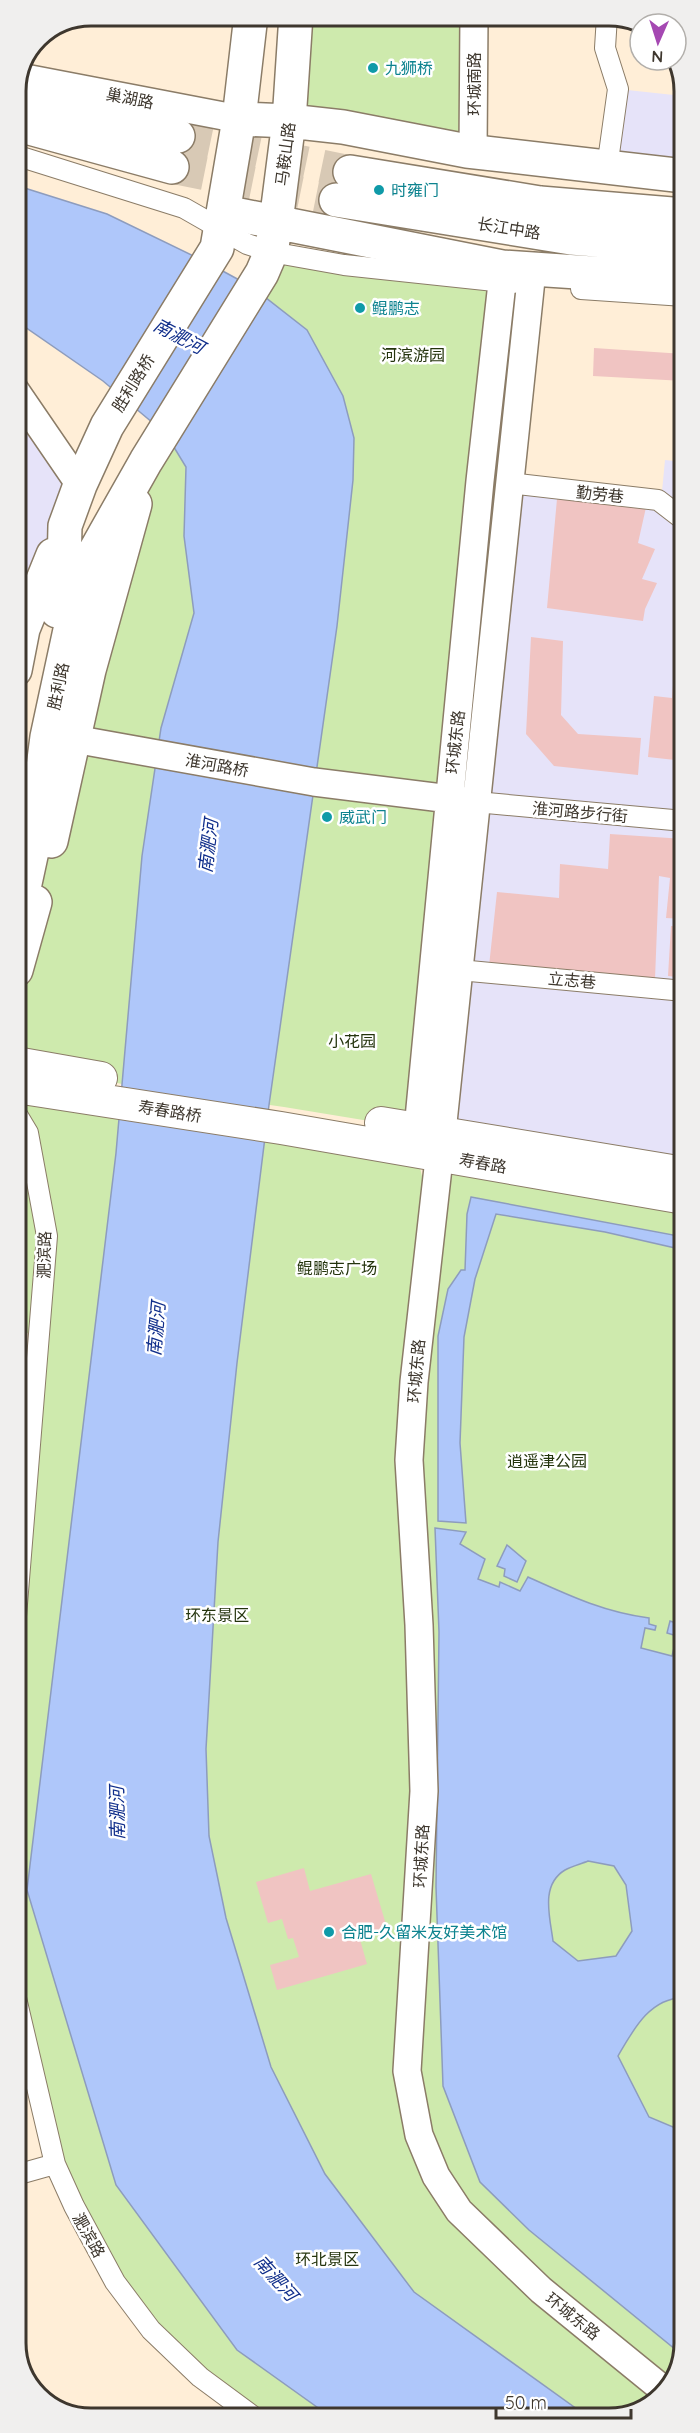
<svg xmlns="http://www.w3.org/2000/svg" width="700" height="2433" font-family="Quicksand,'Noto Sans SC',sans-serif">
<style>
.commercial{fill:#e6e3f9}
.green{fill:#ceeaad}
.water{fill:#afc7fa;stroke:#8d9cbd;stroke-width:1.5;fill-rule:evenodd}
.building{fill:#f0c4c2}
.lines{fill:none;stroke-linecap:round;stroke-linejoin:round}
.highway-tunnel{stroke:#d8c9b5;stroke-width:33;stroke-dasharray:33 16;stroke-linecap:butt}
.street-casing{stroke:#8b7c67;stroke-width:22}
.secondary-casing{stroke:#8b7c67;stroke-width:30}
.primary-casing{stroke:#8b7c67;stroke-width:34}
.highway-casing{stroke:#8b7c67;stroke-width:36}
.street{stroke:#fff;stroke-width:20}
.secondary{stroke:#fff;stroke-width:27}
.primary{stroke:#fff;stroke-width:32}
.highway{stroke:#fff;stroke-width:33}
.culture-dot{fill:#0f9aa8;stroke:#fff;stroke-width:2}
.labels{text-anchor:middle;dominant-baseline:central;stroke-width:5;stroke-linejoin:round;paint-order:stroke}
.culture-label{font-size:16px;fill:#0d838f;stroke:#fff;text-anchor:start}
.street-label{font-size:16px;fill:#3e372e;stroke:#fff}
.park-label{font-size:16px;fill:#24340d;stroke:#fff}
.water-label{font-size:18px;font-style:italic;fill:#102e8b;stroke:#fff}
.rim{fill:none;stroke:#3e372e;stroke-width:3}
</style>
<rect width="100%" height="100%" fill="#ffeed7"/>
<!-- commercial -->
<path class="commercial" d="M618 89 683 96 684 176 607 168Z
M15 390 80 485 15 670Z
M665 460 684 462V1173L442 1132 509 483 661 502Z"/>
<!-- green -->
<path class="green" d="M296 15H466L467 151 289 121Z
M271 252 502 283 418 1129 284 1107 122 1084 16 1063V970L146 461Z
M16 1087 416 1151 431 1214 440 1155 684 1198 685 2343 669 2389 625 2416 254 2417 151 2330 74 2206 16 1998V1616L39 1333H16Z"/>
<!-- water -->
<path class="water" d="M15 185 107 214 208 263 252 287 307 330 343 396 354 438 353 480 337 626 269 1105 237 1363 218 1542 206 1749 209 1836 226 1918 271 2067 325 2174 414 2292 588 2417H331L237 2350 116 2185 27 1890 116 1153 142 856 161 728 194 613 184 536 186 467 166 434 103 381 15 320Z
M471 1197 684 1237V1250L605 1232 496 1214 475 1279 464 1337 460 1443 466 1523 438 1521V1336L448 1289 461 1270H465L467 1214Z
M435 1528 466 1532 460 1544 485 1559 478 1579 499 1587 500 1582 520 1591 528 1577C570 1596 604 1612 649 1618V1624L656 1626 655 1630 645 1628 641 1648 672 1656 677 1636 667 1633 670 1621 685 1626V1998C651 1996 633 2030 618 2056L649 2117 685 2132V2343L681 2354 529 2230 480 2182 443 2086 436 1887 439 1632ZM588 1861 614 1866 626 1885 632 1931 616 1956 578 1961 553 1941C550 1917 540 1885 565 1870 572 1866 581 1864 588 1861Z
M507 1545 526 1561 517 1582 504 1576 505 1569 497 1566Z"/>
<!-- building -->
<path class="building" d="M594 348 684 354V381L593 376Z
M557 499 647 503 638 543 655 549 642 579 657 583 645 609 643 621 547 608Z
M680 595 684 596V761L648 757 654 696 672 698Z
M531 637 563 641 561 715 578 734 641 738 638 775 554 766 526 734Z
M610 834 684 839V919L666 918 670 878 659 876 655 979 489 966 497 892 559 898 560 864 608 869Z
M671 926 684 927V978L668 976Z
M304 1868 310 1891 371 1874 387 1928 359 1936 367 1964 277 1990 270 1965 299 1957 293 1938 288 1939 282 1919 268 1923 256 1882Z"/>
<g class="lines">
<!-- highway-tunnel -->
<path class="highway-tunnel" d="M178 136 350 172
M172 167 336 200"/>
<defs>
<path id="street" d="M607 16 605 48 618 89 607 168
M15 155 184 208 247 244 271 252 344 265 513 283
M581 289 684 296
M509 483 658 500 684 520
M476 802 684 821
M459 970 684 991
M16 1113 28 1133 47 1236 16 1616
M16 1998 55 2164 74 2206 115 2282 151 2330 200 2377 254 2417
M16 2175 55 2164"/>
<path id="secondary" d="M20 77 239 119
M473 152 474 15
M532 270 442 1132 414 1382 409 1460 419 1625 424 1791 407 2071 419 2135 436 2176 459 2211 541 2290 665 2391
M15 390 80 485
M74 739 314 782 466 801
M416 1150 480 481 502 283V267"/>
<path id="primary" d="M16 1063 101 1078
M16 1087 281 1128 684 1198
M381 1123 684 1173"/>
<path id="highway" d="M15 90 178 136
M239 119 289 121 343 127 467 151 684 176
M15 124 172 167
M350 172 540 203 684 215
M336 200 571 238 684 247
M224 212 502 267 684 279
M57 611 64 570 65 526 80 485 107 426 217 248 239 119 251 15
M15 670 23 629 53 555
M51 841 89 670 135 504
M16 925 32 851 47 737 76 602 94 553 146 461 262 273 271 252 276 222 289 121 296 15
M16 970 35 902"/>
</defs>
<!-- street casing -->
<use href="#street" class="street-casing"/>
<!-- secondary casing -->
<use href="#secondary" class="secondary-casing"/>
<!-- primary casing -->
<use href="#primary" class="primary-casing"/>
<!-- highway casing -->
<use href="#highway" class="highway-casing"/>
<!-- street -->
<use href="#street" class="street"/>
<!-- secondary -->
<use href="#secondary" class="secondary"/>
<!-- primary -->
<use href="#primary" class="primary"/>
<!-- highway -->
<use href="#highway" class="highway"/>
</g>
<!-- markers -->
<g class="culture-dot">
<circle cx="373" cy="68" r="6"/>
<circle cx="379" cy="190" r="6"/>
<circle cx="360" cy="308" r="6"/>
<circle cx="327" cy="817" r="6"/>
<circle cx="329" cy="1932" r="6"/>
</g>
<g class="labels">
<!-- culture labels -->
<g class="culture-label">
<text x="385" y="68">九狮桥</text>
<text x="391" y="190">时雍门</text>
<text x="372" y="308">鲲鹏志</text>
<text x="339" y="817">威武门</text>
<text x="341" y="1932">合肥-久留米友好美术馆</text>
</g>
<!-- street labels -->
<g class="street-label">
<text transform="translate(474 84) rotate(-90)">环城南路</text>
<text transform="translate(130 98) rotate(11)">巢湖路</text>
<text transform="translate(285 154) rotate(-83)">马鞍山路</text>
<text transform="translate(509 228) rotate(9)">长江中路</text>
<text transform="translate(133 383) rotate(-58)">胜利路桥</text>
<text transform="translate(600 494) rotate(6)">勤劳巷</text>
<text transform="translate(58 686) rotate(-78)">胜利路</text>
<text transform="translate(455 742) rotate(-84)">环城东路</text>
<text transform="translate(217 765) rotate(10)">淮河路桥</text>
<text transform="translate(580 812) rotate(5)">淮河路步行街</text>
<text transform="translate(572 980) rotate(5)">立志巷</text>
<text transform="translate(170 1111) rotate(9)">寿春路桥</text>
<text transform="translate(483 1163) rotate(10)">寿春路</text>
<text transform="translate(44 1255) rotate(-89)">淝滨路</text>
<text transform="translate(416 1371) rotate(-85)">环城东路</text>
<text transform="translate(421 1856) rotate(-87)">环城东路</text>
<text transform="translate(89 2235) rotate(61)">淝滨路</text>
<text transform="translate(573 2316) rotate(39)">环城东路</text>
</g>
<!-- park labels -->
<g class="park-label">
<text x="413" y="355">河滨游园</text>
<text x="352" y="1041">小花园</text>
<text x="337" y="1268">鲲鹏志广场</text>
<text x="547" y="1461">逍遥津公园</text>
<text x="217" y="1615">环东景区</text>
<text x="327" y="2259">环北景区</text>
</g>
<!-- water labels -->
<g class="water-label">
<text transform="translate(179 336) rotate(28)">南淝河</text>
<text transform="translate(208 846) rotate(-83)">南淝河</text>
<text transform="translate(156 1329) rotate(-85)">南淝河</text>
<text transform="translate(117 1813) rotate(-91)">南淝河</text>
<text transform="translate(276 2278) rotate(48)">南淝河</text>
</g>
</g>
<!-- crop -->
<path d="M0 0H700V2433H0ZM91 26H609A65 65 0 0 1 674 91V2343A65 65 0 0 1 609 2408H91A65 65 0 0 1 26 2343V91A65 65 0 0 1 91 26Z" fill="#f0efee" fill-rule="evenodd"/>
<path class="rim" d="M91 26H609A65 65 0 0 1 674 91V2343A65 65 0 0 1 609 2408H91A65 65 0 0 1 26 2343V91A65 65 0 0 1 91 26Z"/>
<!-- north arrow -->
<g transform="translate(658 42) rotate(183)"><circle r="28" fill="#ffffff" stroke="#b2afab" stroke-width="1.5"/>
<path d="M0-4.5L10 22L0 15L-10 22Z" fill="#a548b2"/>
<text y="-9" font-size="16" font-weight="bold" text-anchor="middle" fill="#3e372e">N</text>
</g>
<!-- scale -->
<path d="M496 2409v9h135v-9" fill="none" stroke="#3e372e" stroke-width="3"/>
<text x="505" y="2409" font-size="18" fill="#3e372e" stroke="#ffffff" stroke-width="4.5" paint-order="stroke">50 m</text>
</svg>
